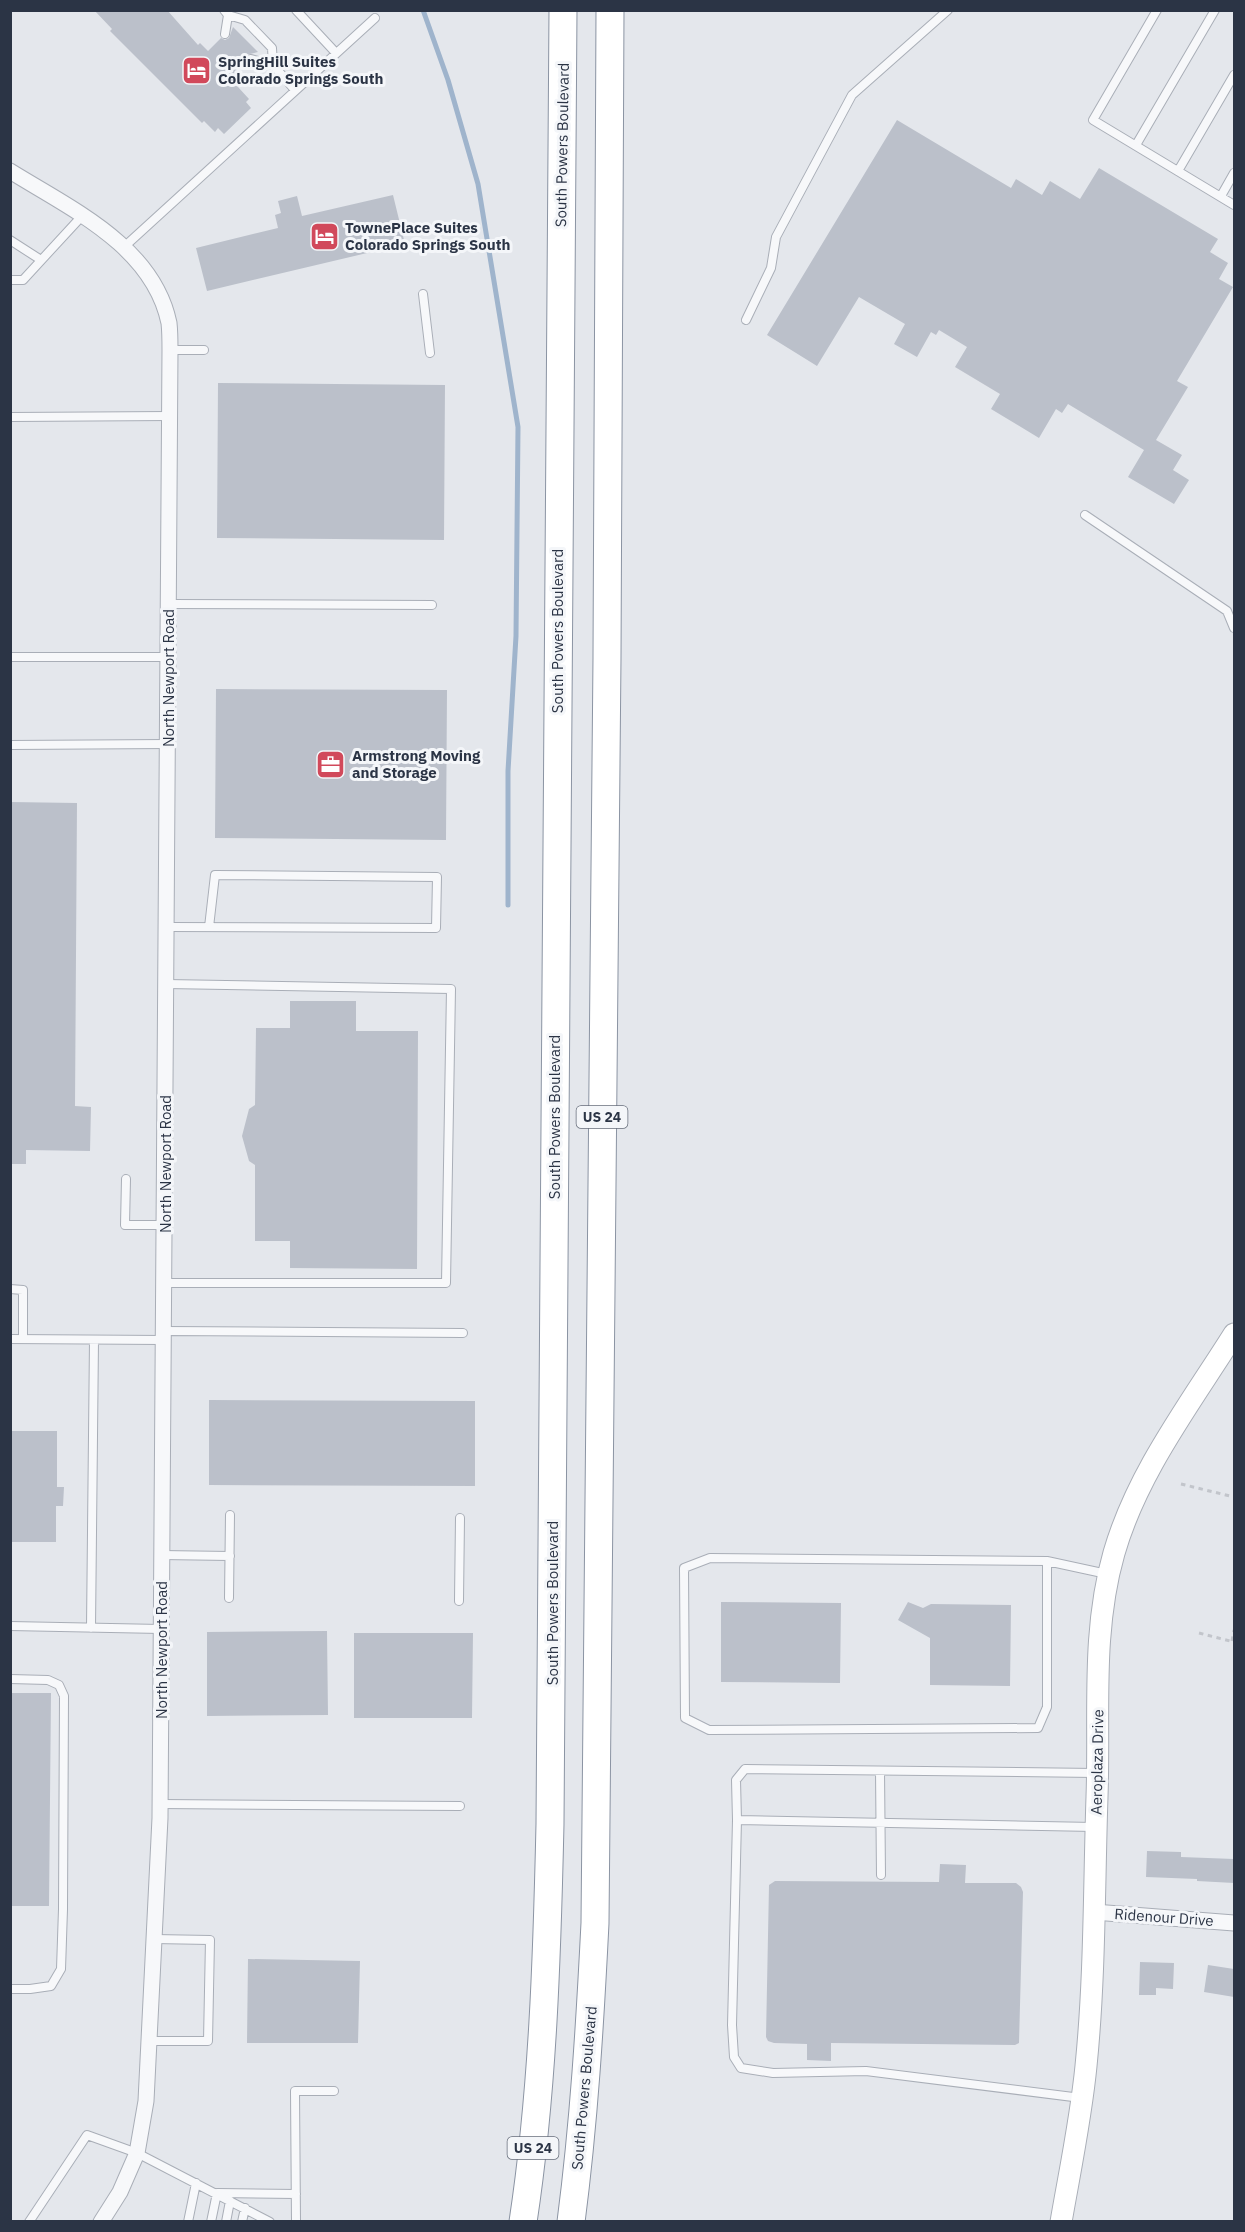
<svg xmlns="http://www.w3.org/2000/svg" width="1245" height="2232" font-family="'IBM Plex Sans',sans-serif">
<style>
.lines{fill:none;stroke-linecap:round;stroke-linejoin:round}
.stream{stroke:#9fb4cc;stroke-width:5}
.building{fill:#bbc0ca}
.lane-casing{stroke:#a9aeb7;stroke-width:10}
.street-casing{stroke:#a9aeb7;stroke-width:17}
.secondary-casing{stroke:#a9aeb7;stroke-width:23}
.highway-casing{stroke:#8b94a3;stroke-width:29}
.path{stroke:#c2c5cb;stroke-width:3;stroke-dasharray:4.5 4.5;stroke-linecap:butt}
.lane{stroke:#f7f8fa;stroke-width:8}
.street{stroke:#f7f8fa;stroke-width:15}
.secondary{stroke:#fff;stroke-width:21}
.highway{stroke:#fff;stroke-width:27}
.labels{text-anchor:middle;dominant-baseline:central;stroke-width:6;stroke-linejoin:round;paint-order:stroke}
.shield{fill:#f4f6f9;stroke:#676e7b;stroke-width:1.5}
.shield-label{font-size:14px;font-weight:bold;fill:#2b3445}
.poi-label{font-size:15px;font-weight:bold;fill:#2b3445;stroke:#f4f6f9;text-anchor:start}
.street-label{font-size:15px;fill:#2b3445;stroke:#f4f6f9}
</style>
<rect width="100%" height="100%" fill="#e4e7ec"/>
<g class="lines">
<!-- stream -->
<path class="stream" d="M423 10 448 80 478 184 518 427 516 636 508 771V905"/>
</g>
<!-- building -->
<path class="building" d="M94 10H167L198 45 200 43 208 51 221 38 225 40 229 38 233 27 258 52 246 55 247 63 233 77 240 85 238 87 249 99 246 102 251 108 224 134 218 128 215 132 204 121 202 123 110 31 112 29Z
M897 120 1011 188 1016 179 1042 195 1050 181 1080 199 1099 168 1218 239 1210 252 1228 263 1219 279 1233 287 1177 381 1188 387 1156 440 1182 455 1173 470 1189 480 1174 504 1128 477 1144 450 1068 404 1062 413 1056 409 1039 438 991 409 1000 394 955 367 967 347 939 330 936 335 931 332 917 357 894 344 905 324 859 297 817 366 767 335Z
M393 195 405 244 207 291 196 248 278 228 275 215 281 213 278 201 297 196 302 216Z
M218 383 445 385 444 540 217 538Z
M216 689 447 690 446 840 215 838Z
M10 802 77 803 75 1106 91 1107 90 1151 26 1150V1164H10Z
M290 1001H356V1031H418L417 1269 290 1268V1241H255V1165L249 1161 242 1136 249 1109 255 1105 256 1028H290Z
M209 1400 475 1401V1486L209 1485Z
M10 1431H57V1487H64L63 1506H56V1542H10Z
M721 1602 841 1603 840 1683 721 1682Z
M908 1602 923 1608 931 1604 1011 1605 1010 1686 930 1685V1638L898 1620Z
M327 1631 328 1715 207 1716V1632Z
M354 1633H473L472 1718H354Z
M10 1693H51L49 1906H10Z
M1147 1851 1181 1852V1857L1234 1859V1883L1197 1881V1879L1146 1877Z
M940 1864 966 1865 965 1883H1016L1021 1887 1023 1892 1019 2043 1015 2045 831 2043V2061L807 2060V2044L774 2043 768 2041 766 2037 769 1885 775 1881 939 1882Z
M248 1959 360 1961 358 2043H247Z
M1140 1962 1174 1963 1173 1989 1156 1988V1995H1139Z
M1208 1965 1234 1969V1997L1204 1992Z"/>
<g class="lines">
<defs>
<path id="lane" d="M224 10 228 15 245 20 272 48 273 65 295 90
M296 10 336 53
M1157 10 1093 120 1234 205
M225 34 228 15
M251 59 273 65
M1136 145 1215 10
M1178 171 1234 75
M1221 196 1234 173
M10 240 41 260
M124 247 375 18
M10 280H23L82 216
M423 294 430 353
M746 320 771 268 776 237 852 95 948 10
M170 350H204
M10 417 170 416
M1085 515 1227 611 1234 628
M169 604 432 605
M10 657H169
M10 745 168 744
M167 927 436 928 437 877 215 875 209 927
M126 1179 125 1225H164
M164 1283H446L451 989 166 984
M10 1289 23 1290V1339
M163 1331 463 1333
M10 1339 163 1340
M161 1555 230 1556
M1047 1561V1707L1038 1728 709 1730 685 1718 684 1568 710 1558 1047 1561 1107 1574
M229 1598 230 1515
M459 1601 460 1518
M10 1626 161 1629
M91 1628 94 1340
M10 1679 48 1680 59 1685 64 1696 63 1909 61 1969 51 1986 30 1989H10
M880 1771 881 1875
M160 1804 460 1806
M737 1820 732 2025 734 2057 741 2068 773 2073 866 2071 1081 2098
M1094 1827 737 1820 736 1780 745 1769 1096 1773
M150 2041H208L210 1940 154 1939
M29 2222 87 2135 137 2153 270 2222
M188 2222 196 2183
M211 2222 217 2193 296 2194
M226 2222 230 2201
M242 2222 245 2208
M296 2222 295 2091H334"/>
<path id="street" d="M10 171C71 209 153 246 169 323 170 332 170 341 170 350L160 1818 146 2101 137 2153 120 2192 101 2222
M1094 1912 1234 1923"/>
<path id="secondary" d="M1061 2222C1070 2170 1081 2118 1086 2066 1095 1977 1094 1886 1097 1797 1100 1715 1091 1633 1114 1553 1137 1473 1190 1404 1234 1334"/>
<path id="highway" d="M523 2222C543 2090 547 1957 550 1824L563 10
M571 2222C584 2122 590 2023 595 1923L607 658 610 10"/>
</defs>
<!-- lane casing -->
<use href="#lane" class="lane-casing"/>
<!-- street casing -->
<use href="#street" class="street-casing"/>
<!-- secondary casing -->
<use href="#secondary" class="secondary-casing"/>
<!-- highway casing -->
<use href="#highway" class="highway-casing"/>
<!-- path -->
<path class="path" d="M1181 1484 1234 1497
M1199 1633 1234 1642
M1232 1641 1234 1630"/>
<!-- lane -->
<use href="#lane" class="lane"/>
<!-- street -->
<use href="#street" class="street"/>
<!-- secondary -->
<use href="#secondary" class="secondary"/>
<!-- highway -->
<use href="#highway" class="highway"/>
</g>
<!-- icons -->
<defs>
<symbol id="hotel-square" viewBox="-11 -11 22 22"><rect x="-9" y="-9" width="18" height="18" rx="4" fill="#d1495b" stroke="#f4f6f9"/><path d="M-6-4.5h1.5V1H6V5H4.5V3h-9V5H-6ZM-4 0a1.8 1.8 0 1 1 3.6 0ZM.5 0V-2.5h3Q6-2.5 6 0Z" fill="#fff"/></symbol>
<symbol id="office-square" viewBox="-11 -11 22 22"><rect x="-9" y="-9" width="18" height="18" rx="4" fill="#d1495b" stroke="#f4f6f9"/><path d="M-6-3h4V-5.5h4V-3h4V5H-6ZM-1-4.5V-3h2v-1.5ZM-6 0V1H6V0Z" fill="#fff"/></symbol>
</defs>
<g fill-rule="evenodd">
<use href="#hotel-square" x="180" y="54" width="33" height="33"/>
<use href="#hotel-square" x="308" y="220" width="33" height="33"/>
<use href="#office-square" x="314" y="748" width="33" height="33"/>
</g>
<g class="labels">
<!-- shield labels -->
<g class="shield">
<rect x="576.5" y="1106" width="51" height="22" rx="4.5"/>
<rect x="507.5" y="2137" width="51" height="22" rx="4.5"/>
</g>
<g class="shield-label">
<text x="602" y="1117">US 24</text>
<text x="533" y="2148">US 24</text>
</g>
<!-- poi labels -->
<g class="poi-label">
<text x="218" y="61">SpringHill Suites<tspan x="218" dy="17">Colorado Springs South</tspan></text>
<text x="345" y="227">TownePlace Suites<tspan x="345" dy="17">Colorado Springs South</tspan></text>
<text x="352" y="755">Armstrong Moving<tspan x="352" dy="17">and Storage</tspan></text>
</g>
<!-- street labels -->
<g class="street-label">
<text transform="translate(562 145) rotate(-89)">South Powers Boulevard</text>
<text transform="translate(557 631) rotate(-90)">South Powers Boulevard</text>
<text transform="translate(168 678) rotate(-90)">North Newport Road</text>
<text transform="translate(554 1117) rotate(-90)">South Powers Boulevard</text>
<text transform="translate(165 1164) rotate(-90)">North Newport Road</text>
<text transform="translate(552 1603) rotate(-90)">South Powers Boulevard</text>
<text transform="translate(161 1650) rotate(-90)">North Newport Road</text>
<text transform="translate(1097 1762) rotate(-89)">Aeroplaza Drive</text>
<text transform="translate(1164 1917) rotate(4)">Ridenour Drive</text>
<text transform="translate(584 2088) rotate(-85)">South Powers Boulevard</text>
</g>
</g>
<!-- border -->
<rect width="1245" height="2232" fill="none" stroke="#2b3445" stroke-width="24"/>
</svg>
